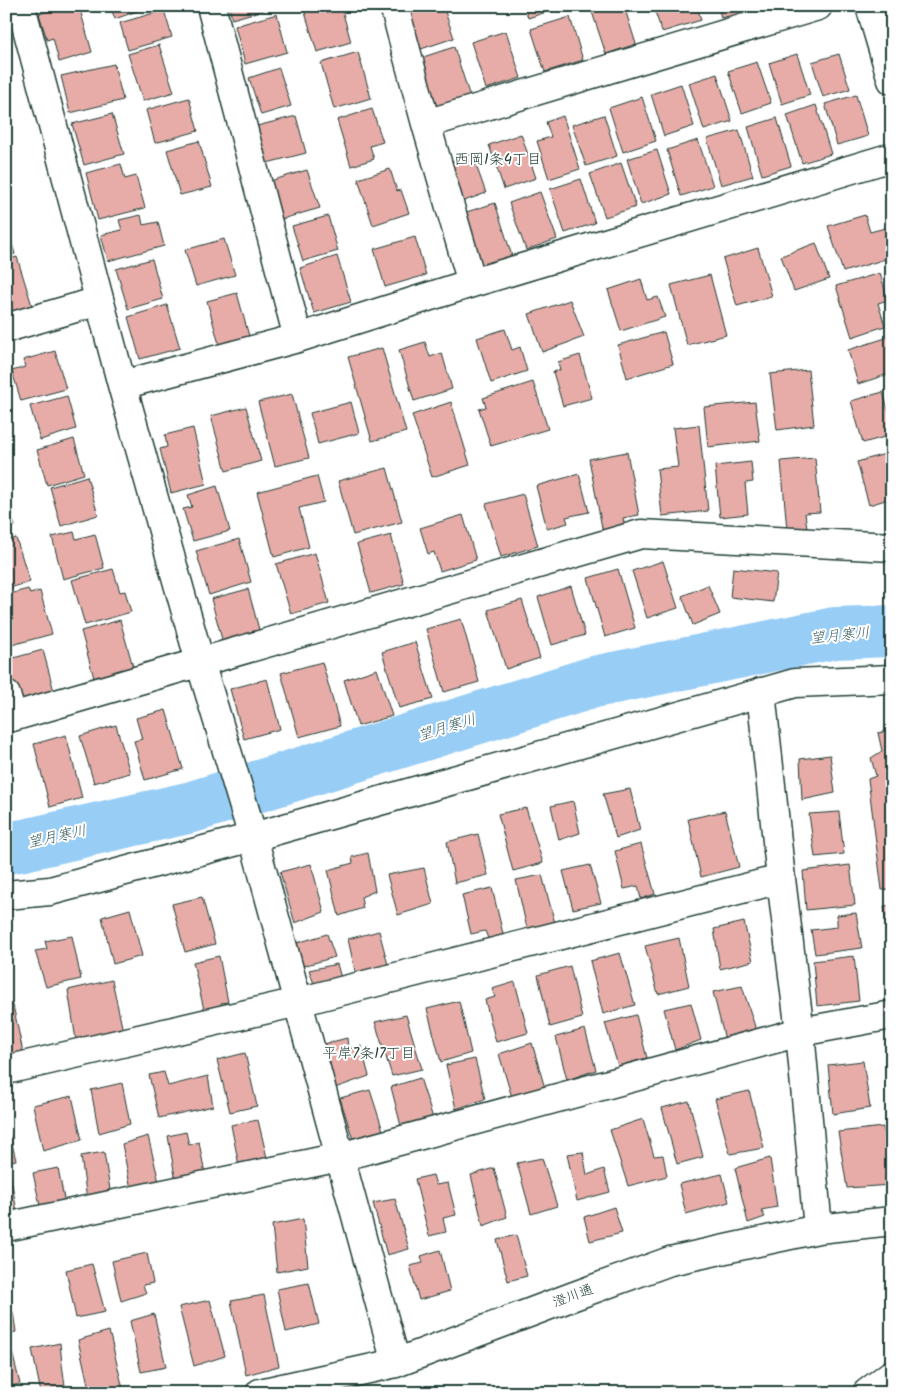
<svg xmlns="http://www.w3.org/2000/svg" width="898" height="1399" font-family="Kalam,'Klee One',sans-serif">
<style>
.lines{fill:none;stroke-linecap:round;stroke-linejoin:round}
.river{stroke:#98cdf6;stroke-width:52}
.building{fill:#e7aca8;stroke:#1f3d34}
.minor-casing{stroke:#1f3d34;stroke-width:31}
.minor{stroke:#fff;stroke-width:28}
.labels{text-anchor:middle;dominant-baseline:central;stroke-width:4;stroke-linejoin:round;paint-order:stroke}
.street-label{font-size:14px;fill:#1f3d34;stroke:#fff}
.neighbourhood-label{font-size:15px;fill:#1f3d34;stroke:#fff}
.water-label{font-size:15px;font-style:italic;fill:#3d6164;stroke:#fff}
</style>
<rect width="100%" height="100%" fill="#fff"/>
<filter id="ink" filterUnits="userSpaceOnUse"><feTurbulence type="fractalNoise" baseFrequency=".02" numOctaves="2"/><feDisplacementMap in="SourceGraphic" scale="10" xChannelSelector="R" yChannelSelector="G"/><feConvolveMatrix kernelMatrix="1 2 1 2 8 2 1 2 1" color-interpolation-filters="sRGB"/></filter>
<g filter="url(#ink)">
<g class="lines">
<!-- river -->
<path class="river" d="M6 848 24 845 192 807 594 682 835 633 892 631"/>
</g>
<!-- building -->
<path class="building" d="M66 6H79L92 52 59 62 53 38 47 40 39 14Z
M110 6H151L115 19Z
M229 6H263L264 10 232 19Z
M303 6H341L351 42 317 52Z
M397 6H443L454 38 412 52Z
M524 6H565L528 18Z
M590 6H624L636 44 606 54Z
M653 6H697L701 20 662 32Z
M718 6H757V9L721 18Z
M164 10 172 37 128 50 120 23Z
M277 14 287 52 245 64 235 26Z
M570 17 583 60 545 72 531 29Z
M506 31 521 78 486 89 471 42Z
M159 45 174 92 143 101 128 54Z
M454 47 470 97 430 110 414 60Z
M358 52 371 98 334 109 321 63Z
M797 54 810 95 782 104 769 63Z
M839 54 850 89 823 97 812 62Z
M757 62 771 103 742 113 728 71Z
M114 64 123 100 70 113 61 76Z
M279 68 291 106 261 115 249 78Z
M717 74 732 121 704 130 689 83Z
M681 84 694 126 664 136 651 94Z
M856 95 868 136 837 145 825 104Z
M642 97 656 141 623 152 609 108Z
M189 98 198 131 155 143 146 110Z
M816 105 831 154 802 163 787 115Z
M372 109 383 142 370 146 374 159 351 166 337 120Z
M112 114 124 154 84 165 72 124Z
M604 115 617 156 586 166 572 125Z
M296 116 306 153 267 163 257 126Z
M563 116 580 169 549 179 537 141 551 137 546 122Z
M777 118 791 166 762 175 748 127Z
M739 130 753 176 721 185 707 139Z
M521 134 536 178 504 189 489 145Z
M698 140 713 186 681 196 667 150Z
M199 141 212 187 180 195 167 150Z
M657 150 671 194 641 204 627 159Z
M472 154 486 193 456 204 441 165Z
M621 163 636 207 605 217 590 174Z
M121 164 125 179 136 176 145 208 98 220 86 173Z
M390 169 397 191 401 190 409 213 373 225 358 179Z
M307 170 320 208 282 219 270 181Z
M581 179 595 223 565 233 550 189Z
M540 192 557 239 526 250 509 203Z
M495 203 512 256 475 268 457 215Z
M141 215 143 225 158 222 164 246 108 261 101 235 122 230 119 220Z
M865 215 870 232 885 228 892 252V257L843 272 828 226Z
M328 216 338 251 303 261 292 226Z
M6 224 15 254 6 257Z
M415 237 426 275 385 287 374 249Z
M224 239 235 275 196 286 185 250Z
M816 243 829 279 794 291 781 256Z
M758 248 772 296 737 306 723 259Z
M337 256 351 302 314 313 300 268Z
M17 257 34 312 6 321V260Z
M152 259 163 299 128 309 116 269Z
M880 273 888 300 878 303 885 326 852 337 836 286Z
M710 275 726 335 687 345 671 285Z
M641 279 647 300 658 297 665 317 621 331 608 290Z
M237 293 249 336 219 344 207 301Z
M570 300 584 337 542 352 529 314Z
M167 305 180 348 140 359 128 317Z
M505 329 512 350 520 347 527 371 491 383 477 338Z
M664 332 673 364 627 378 618 345Z
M892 336V373L858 384 848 350Z
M425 342 430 357 442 353 452 389 414 401 399 350Z
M382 348 406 432 372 441 348 357Z
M55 351 66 389 21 401 12 371 25 367 23 360Z
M580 355 592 398 563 406 553 372 560 370 558 362Z
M808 370 814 425 777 430 770 374Z
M533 382 548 429 491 446 479 409 486 407 483 398Z
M883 392 892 424V435L863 443 851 401Z
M292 394 309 458 275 466 258 402Z
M67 396 76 429 40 440 30 406Z
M351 402 359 433 318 444 310 413Z
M451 402 470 465 432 477 412 415Z
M755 402 760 441 708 447 704 407Z
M246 407 261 461 226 471 211 416Z
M699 425 708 511 662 516 657 469 678 467 673 428Z
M193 428 206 484 171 493 160 449 167 447 165 435Z
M74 439 84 474 47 485 37 450Z
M627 452 639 515 623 518 625 528 603 533 589 459Z
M892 452V498L869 505 857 462Z
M815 458 820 512 805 513 807 528 787 530 781 461Z
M751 462 753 482 745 483 748 514 720 517 715 466Z
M387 468 402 522 353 535 338 481Z
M579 474 589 512 566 517 568 523 547 529 536 486Z
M87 476 98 515 61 526 50 487Z
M317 476 324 502 299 508 309 547 274 557 257 492Z
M217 486 230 531 193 541 183 509 192 507 188 495Z
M523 494 538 546 501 557 486 504Z
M6 500 15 526 6 529Z
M463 515 476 560 440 571 434 552 428 554 420 528Z
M74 532 76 539 95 534 104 568 63 579 52 537Z
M391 535 404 584 371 593 357 544Z
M16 538 30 582 6 589V541Z
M239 539 251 582 209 595 196 551Z
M315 553 329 603 291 614 276 564Z
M663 561 678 608 647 618 632 571Z
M733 568 777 573 773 602 730 597Z
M113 569 120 592 125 591 131 612 85 625 72 580Z
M618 569 635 628 605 637 588 578Z
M708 585 720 614 693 625 682 596Z
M571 586 585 635 552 645 538 597Z
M28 589 30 594 40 591 52 634 8 646 6 639V595Z
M248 589 260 633 223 643 211 599Z
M522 600 540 658 506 669 488 610Z
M461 619 479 682 444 692 426 629Z
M120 620 135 674 96 685 81 631Z
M415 642 433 699 399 708 382 652Z
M43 650 55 695 17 705 6 660Z
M322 662 340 726 299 737 281 673Z
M377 669 392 716 358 726 344 680Z
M267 679 280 729 244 739 230 689Z
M166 710 183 769 145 780 134 741 142 739 136 718Z
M116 725 130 773 94 783 80 736Z
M892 730V889L882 890 868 779 876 776 871 758 882 751 878 733Z
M66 735 82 798 50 807 34 744Z
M830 755 835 793 802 800 800 759Z
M630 789 640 830 616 838 603 794Z
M573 801 580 833 559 840 551 806Z
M526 808 543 863 513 871 498 814Z
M725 811 739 867 701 877 688 819Z
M839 812 844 854 815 857 809 814Z
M478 834 488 875 455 883 447 842Z
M641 844 655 894 641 899 638 886 624 889 615 851Z
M368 853 375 891 361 897 363 908 339 916 328 870 353 863 352 857Z
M311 864 324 912 295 923 280 872Z
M590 865 601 903 573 909 563 871Z
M850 865 855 905 806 910 803 871Z
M424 868 433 904 398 915 387 875Z
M542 875 556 927 528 933 516 880Z
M492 888 504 938 489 941 485 931 471 934 462 895Z
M202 897 215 944 185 952 172 904Z
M892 905V967L884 906Z
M130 909 142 956 113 964 102 917Z
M856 913 862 948 815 954 811 930 837 927V915Z
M744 922 753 961 720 969 714 929Z
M379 931 390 972 357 980 348 939Z
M327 934 335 957 303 966 297 943Z
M72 936 81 979 46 987 35 951 47 949 45 941Z
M679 938 689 986 658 994 645 946Z
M620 953 635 1005 603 1014 590 961Z
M219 956 228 1002 221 1003 226 1017 205 1014 193 962Z
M854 956 859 1001 817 1006 813 961Z
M337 964 343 985 317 992 309 970Z
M570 966 582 1018 550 1027 538 975Z
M112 980 124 1036 77 1046 68 990Z
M515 982 528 1033 496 1042 485 1000 495 997 492 989Z
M742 986 757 1033 725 1040 713 992Z
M459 1001 471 1053 441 1062 427 1009Z
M691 1003 701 1040 675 1050 664 1009Z
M13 1005 24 1057 6 1061V1006Z
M406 1015 422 1069 392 1076 375 1022Z
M636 1015 647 1058 618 1066 605 1023Z
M585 1029 596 1070 567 1080 556 1037Z
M347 1038 348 1049 361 1046 369 1076 332 1089 320 1045Z
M532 1043 546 1092 513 1101 499 1054Z
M245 1053 257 1106 230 1112 217 1060Z
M475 1059 485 1099 456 1109 446 1065Z
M863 1061 870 1108 833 1114 828 1065Z
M164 1072 168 1086 208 1076 213 1106 159 1118 149 1075Z
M420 1078 433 1118 401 1126 391 1087Z
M122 1083 130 1124 99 1133 91 1090Z
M370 1090 386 1140 355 1146 340 1098Z
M749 1091 764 1148 730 1154 715 1099Z
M72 1096 82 1140 43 1151 33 1105Z
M689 1101 703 1157 677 1164 662 1108Z
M643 1119 654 1156 663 1155 667 1176 628 1186 610 1130Z
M6 1120 16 1160 6 1162Z
M258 1120 269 1166 240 1171 231 1125Z
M883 1127 892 1173V1185L847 1188 838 1132Z
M186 1132 189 1145 199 1142 206 1179 177 1188 168 1136Z
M148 1136 159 1182 131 1189 122 1144Z
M104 1152 111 1196 87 1200 81 1156Z
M583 1152 587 1175 604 1169 610 1192 577 1201 567 1154Z
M542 1158 557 1206 531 1214 517 1163Z
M770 1158 777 1207 761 1210 765 1217 748 1223 735 1168Z
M58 1168 66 1209 42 1215 33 1173Z
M494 1168 507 1217 483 1226 471 1175Z
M10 1173 17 1212 6 1214V1174Z
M722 1174 729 1202 686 1214 679 1184Z
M433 1175 436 1185 448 1183 456 1215 443 1218 446 1232 429 1236 415 1179Z
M395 1199 409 1249 387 1255 373 1203Z
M614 1207 622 1233 590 1241 584 1217Z
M303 1219 308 1266 277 1272 272 1225Z
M516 1235 527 1276 508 1281 497 1240Z
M440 1250 450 1291 419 1300 410 1266 423 1263 421 1256Z
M147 1253 153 1283 143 1285 146 1293 121 1301 112 1261Z
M92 1264 105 1312 76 1318 66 1270Z
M309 1283 319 1324 286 1332 277 1289Z
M264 1295 279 1366 246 1375 231 1301Z
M210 1300 225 1356 194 1366 179 1307Z
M13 1312 16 1332 6 1334V1314Z
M154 1314 166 1367 141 1372 130 1321Z
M109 1331 124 1393H90L78 1340Z
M60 1343 62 1364 66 1393H41L32 1349Z
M11 1348 20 1384 6 1387V1349Z"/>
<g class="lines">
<defs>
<path id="minor" d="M21 6 122 385 200 662 253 837 396 1363
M211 6 298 338
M394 6 426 124 472 283
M870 6 892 80
M426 124 818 6
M6 328 99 301
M122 385 298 338 472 283 892 157
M761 692 781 879 800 1032 818 1229
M6 695 12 717
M6 718 12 717 641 534 892 547
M6 895 50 891 253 837 795 683 892 679
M6 1070 298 1002 781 879
M6 1227 340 1157 800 1032 892 1015
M260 1393 396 1363 574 1296 670 1261 818 1229 892 1221
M867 1393 892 1374"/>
</defs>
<!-- minor casing -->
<use href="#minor" class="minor-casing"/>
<!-- minor -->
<use href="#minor" class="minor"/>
</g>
</g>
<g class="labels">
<!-- street labels -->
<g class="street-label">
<text transform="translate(573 1296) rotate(-20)">澄川通</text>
</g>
<!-- neighbourhood labels -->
<g class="neighbourhood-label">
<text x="498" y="160">西岡1条4丁目</text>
<text x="369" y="1054">平岸7条17丁目</text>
</g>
<!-- water labels -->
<g class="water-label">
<text transform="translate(840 636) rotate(-6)">望月寒川</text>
<text transform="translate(447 728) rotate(-17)">望月寒川</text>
<text transform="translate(57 837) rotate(-12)">望月寒川</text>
</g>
</g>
<!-- margin -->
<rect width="898" height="1399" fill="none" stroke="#fff" stroke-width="25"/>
<rect x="12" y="12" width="873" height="1374" fill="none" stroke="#1f3d34" stroke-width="2" filter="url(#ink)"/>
</svg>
